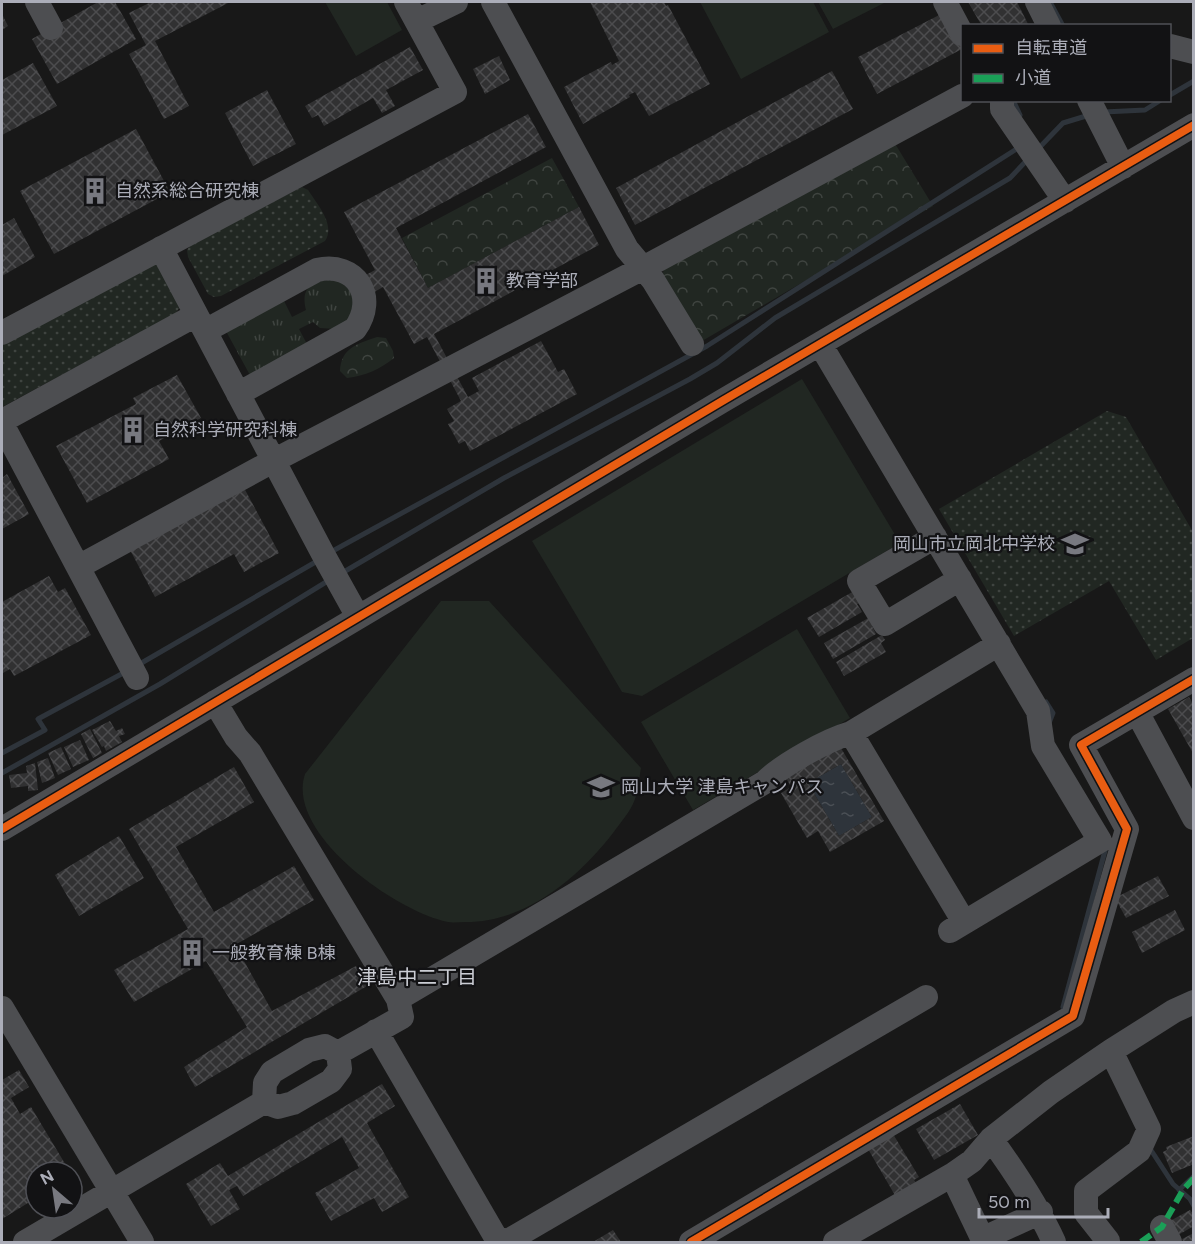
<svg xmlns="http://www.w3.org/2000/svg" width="1195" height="1244" font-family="Figtree,'Noto Sans JP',sans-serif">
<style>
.grass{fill:url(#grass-tufts)}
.forest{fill:url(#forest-crowns)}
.park{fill:url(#park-dots)}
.pitch{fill:#212722}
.water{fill:url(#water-ripples)}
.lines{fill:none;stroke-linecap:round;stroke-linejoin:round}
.stream{stroke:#2e343b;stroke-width:5}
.building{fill:url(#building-cross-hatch);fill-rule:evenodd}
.minor{stroke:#4d4e51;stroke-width:24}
.quiet{stroke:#1a9f57;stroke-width:6;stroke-dasharray:12 6;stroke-linecap:butt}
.cycleway-casing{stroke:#121214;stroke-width:11}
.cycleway{stroke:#e95d12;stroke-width:8}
.labels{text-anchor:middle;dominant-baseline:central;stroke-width:4.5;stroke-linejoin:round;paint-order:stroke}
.poi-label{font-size:18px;fill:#abadb8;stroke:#121214;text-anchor:start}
.neighbourhood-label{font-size:20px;fill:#cbcdd4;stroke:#121214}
</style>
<defs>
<pattern id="grass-tufts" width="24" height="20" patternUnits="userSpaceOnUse" patternTransform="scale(1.5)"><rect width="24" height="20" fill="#212722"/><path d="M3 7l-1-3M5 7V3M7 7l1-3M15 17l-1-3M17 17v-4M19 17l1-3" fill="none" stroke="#3f4440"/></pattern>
<pattern id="forest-crowns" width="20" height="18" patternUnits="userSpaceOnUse" patternTransform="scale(1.5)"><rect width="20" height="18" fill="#212722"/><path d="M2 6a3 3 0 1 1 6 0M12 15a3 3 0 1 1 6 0" fill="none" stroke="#3f4440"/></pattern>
<pattern id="park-dots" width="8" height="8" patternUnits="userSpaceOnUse" patternTransform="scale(1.5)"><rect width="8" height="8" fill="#212722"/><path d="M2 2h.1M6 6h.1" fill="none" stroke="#3f4440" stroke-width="1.8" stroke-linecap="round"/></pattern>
<pattern id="water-ripples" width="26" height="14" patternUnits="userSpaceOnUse" patternTransform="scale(1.5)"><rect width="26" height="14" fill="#2e343b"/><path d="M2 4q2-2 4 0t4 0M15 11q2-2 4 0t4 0" fill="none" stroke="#4a4f55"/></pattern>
<pattern id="building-cross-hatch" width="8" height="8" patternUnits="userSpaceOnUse" patternTransform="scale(1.5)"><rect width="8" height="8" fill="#313132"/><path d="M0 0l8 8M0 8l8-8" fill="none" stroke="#4c4c4e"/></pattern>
</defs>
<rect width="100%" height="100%" fill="#181818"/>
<!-- grass -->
<path class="grass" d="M339 279 354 293 356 313 336 329 320 328 313 322 299 329 308 346 251 377 226 331 284 301 292 317 306 310C299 283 318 280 339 279Z"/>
<!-- forest -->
<path class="forest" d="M894 142 933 206 702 341 662 276 666 263Z
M552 158 579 207 428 288 402 238Z
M377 337 386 338 393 351 394 358C380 369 365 376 347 378L340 371C341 348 357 344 377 337Z"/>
<!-- park -->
<path class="park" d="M302 187 308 190C317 204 336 225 325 241L221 296 214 297 208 294 188 257 187 250 192 243Z
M149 265H158L180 307 175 314 2 407V344Z
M1107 411 1126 417 1193 532V638L1156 660 1109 581 1014 636 939 509Z"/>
<!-- pitch -->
<path class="pitch" d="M325 2H387L402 30 356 56Z
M700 2H813L829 32 741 79Z
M818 2H886L833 29Z
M802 379 900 543 642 696 622 692 532 541Z
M441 601H489L641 768C639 778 639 789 635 799 631 811 620 823 613 833 578 878 526 922 466 922 460 922 453 923 448 922 397 912 285 834 305 774Z
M797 629 850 718 693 810 641 722Z"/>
<!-- water -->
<path class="water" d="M841 764 872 817 839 836 808 783Z"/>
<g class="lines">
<!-- stream -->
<path class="stream" d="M1050 2 1063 26
M1170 95 1194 81
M1013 100 1020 115
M1104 112 1145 110 1161 100
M1037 150 1063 123 1086 116
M329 553 707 346 1018 148
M342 573 504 478 690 379 717 363 775 318 1010 178 1028 159
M138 665 319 560
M1046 702 1053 713 1049 723
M2 753 45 730 38 719 127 671
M2 773 160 684 331 579
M1063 1007 1106 847
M1149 1147 1173 1184 1190 1199 1194 1206
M1179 1190 1194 1176"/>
</g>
<!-- building -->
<path class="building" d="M98 2H115L136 39 57 84 32 39Z
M151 2H230L155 41 189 106 164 119 129 54 146 45 129 13Z
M590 2H664L666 6 668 5 710 84 649 116 635 92 629 95 630 97 583 124 564 87 611 62 612 65 619 61Z
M968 2H1017L1029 26H982Z
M945 12 962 49 877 94 858 57Z
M2 14 8 26 2 30Z
M410 47 423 70 386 90 395 106 382 113 373 98 324 126 318 115 312 118 305 106Z
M499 56 510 80 485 94 473 69Z
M33 63 57 106 2 135V80Z
M832 71 853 109 635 225 616 188Z
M267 90 296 144 253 166 225 113Z
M528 114 546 147 396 228 428 288 579 207 599 245 434 334 468 397 479 391 472 378 541 341 558 372 564 369 577 394 470 451 465 441 459 444 448 424 454 421 447 409 461 401 427 337 414 344 383 287 371 294 362 277 375 270 344 212Z
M136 129 170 192 54 254 20 191Z
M14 218 35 257 2 276V225Z
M177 375 201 418 159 441 169 459 87 503 56 446 136 404 133 398Z
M7 474 29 514 2 529V478Z
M243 486 279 553 244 572 234 554 155 597 129 548Z
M49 576 58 592 65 588 91 635 14 676 10 669 3 673 2 670V602Z
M854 591 860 603 857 604 862 612 819 637 807 618Z
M872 616 876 624 872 626 876 634 833 659 824 643Z
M882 635 885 640 881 643 886 652 844 676 836 662Z
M1189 697 1194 706V755L1168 709Z
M110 721 116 731 122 728 125 734 119 736 122 742 106 751 104 746 102 747 92 730Z
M90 729 102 753 93 758 81 734Z
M80 740 89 760 73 767 64 747Z
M838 743 884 821 830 852 818 831 807 838 781 793 791 787 784 774ZM841 764 872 817 839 836 808 783Z
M61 747 71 769 58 775 48 753Z
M48 758 55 778 42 783 37 762Z
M35 763 38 790 28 791V786L11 788 9 775 27 773 26 766Z
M234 767 254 802 176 847 214 912 294 866 314 900 235 945 272 1011 356 966 367 986 195 1087 184 1067 247 1027 206 961 134 1002 114 970 188 929 129 829Z
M119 836 144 878 79 916 55 875Z
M1158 876 1169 896 1126 918 1115 898Z
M1175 910 1185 930 1142 953 1132 932Z
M19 1070 29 1087 11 1098 20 1114 31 1107 70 1172H36V1198L2 1219V1080Z
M382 1084 395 1106 367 1123 409 1197 382 1212 374 1198 331 1221 315 1193 359 1168 342 1137 243 1196 237 1186 229 1190 240 1209 211 1226 186 1184 220 1163 228 1176Z
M960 1104 978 1135 934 1160 916 1129Z
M893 1134 919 1177 914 1180 917 1184 896 1197 868 1149Z
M1194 1136V1164L1172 1173 1163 1152 1167 1150 1166 1147Z
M1190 1210 1194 1215V1226L1178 1235 1170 1221Z
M613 1230 621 1242H593Z
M1194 1233V1242H1183L1182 1239Z"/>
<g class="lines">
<!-- minor -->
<path class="minor" d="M37 2 51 28
M493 2 627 249 653 280 692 344
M945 2 962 34
M1037 2 1049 26
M417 21 456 2
M1170 46 1194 52
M1002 100V109L1065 201
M1089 100 1123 167
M161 248 323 554 358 617
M205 331 317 270C356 261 378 297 355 329L238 394
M2 333 455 92 406 2
M820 344 1038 711 1043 746 1100 841 950 931
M2 421 196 315
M2 424 137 678
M935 537 859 581 885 624 960 579
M78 567 273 461 643 268 962 96
M1137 712 1194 818
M851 733 964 922
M2 829 724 400 1194 125
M398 999 765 782C783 764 827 740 851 733L999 644
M2 1008 142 1242
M376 1031 495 1236 506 1242 926 997
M264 1102 278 1107 293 1103 331 1081 340 1069 338 1053
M991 1139C1015 1172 1037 1205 1054 1242
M952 1175 984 1242
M1162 1227 1170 1242
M982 1239 1041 1212
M1108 1241 1086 1213V1191L1139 1151 1149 1129 1111 1051
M25 1242 264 1102 265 1083 272 1072 309 1050 325 1046 338 1053 402 1017 398 999 250 753 236 737 215 702
M691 1242 1073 1016 1127 829 1081 745 1194 679
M835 1242 952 1175 972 1161 991 1139 1051 1092 1111 1051 1174 1011 1194 1002"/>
<!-- quiet -->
<path class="quiet" d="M1141 1242 1162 1227 1183 1190 1194 1178"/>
<defs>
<path id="cycleway" d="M2 829 724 400 1194 125
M691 1242 1073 1016 1127 829 1081 745 1194 679"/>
</defs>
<!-- cycleway casing -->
<use href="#cycleway" class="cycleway-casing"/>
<!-- cycleway -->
<use href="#cycleway" class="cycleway"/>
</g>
<!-- icons -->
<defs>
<symbol id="building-bare" viewBox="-9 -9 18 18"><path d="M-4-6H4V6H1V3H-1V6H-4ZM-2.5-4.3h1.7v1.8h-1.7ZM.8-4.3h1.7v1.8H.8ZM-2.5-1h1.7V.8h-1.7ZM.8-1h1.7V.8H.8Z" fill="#787980" stroke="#121214" stroke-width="2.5" paint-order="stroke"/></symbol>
<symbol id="school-bare" viewBox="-9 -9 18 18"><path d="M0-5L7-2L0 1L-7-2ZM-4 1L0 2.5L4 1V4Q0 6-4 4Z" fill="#787980" stroke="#121214" stroke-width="2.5" paint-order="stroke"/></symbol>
<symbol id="university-bare" viewBox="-9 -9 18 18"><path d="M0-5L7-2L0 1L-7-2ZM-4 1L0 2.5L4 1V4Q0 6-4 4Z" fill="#787980" stroke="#121214" stroke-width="2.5" paint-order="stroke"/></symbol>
</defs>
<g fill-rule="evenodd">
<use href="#building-bare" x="76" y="172" width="38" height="38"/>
<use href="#building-bare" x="467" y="262" width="38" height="38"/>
<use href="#building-bare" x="114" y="411" width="38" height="38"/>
<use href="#school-bare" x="1056" y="525" width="38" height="38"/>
<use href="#university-bare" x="582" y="768" width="38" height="38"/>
<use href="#building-bare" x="173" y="934" width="38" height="38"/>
</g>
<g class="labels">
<!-- poi labels -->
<g class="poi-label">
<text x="115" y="191">自然系総合研究棟</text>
<text x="506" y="281">教育学部</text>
<text x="153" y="430">自然科学研究科棟</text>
<text x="1055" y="544" text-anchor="end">岡山市立岡北中学校</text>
<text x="621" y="787">岡山大学 津島キャンパス</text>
<text x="212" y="953">一般教育棟 B棟</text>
</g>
<!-- neighbourhood labels -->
<g class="neighbourhood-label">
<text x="417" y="977">津島中二丁目</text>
</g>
</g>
<!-- border -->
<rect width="1195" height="1244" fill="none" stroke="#abadb8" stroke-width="6"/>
<!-- legend -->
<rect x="961" y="24" width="210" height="78" fill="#121214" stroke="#4f5056" stroke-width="1.5"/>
<rect x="973" y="44" width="30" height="9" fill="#e95d12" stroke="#4f5056" stroke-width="1.5"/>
<text x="1015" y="54" font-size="18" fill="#abadb8">自転車道</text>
<rect x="973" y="74" width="30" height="9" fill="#1a9f57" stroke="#4f5056" stroke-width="1.5"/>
<text x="1015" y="84" font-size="18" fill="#abadb8">小道</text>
<!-- north arrow -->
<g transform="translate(54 1190) rotate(331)"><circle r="28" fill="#121214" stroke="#4f5056" stroke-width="1.5"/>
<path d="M0-4.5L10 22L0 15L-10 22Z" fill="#787980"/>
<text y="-9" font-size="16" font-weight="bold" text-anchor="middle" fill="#abadb8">N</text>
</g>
<!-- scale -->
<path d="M979 1208v9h129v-9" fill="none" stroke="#abadb8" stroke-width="3"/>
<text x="988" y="1208" font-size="18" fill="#abadb8" stroke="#121214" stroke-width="4.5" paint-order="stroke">50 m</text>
</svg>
